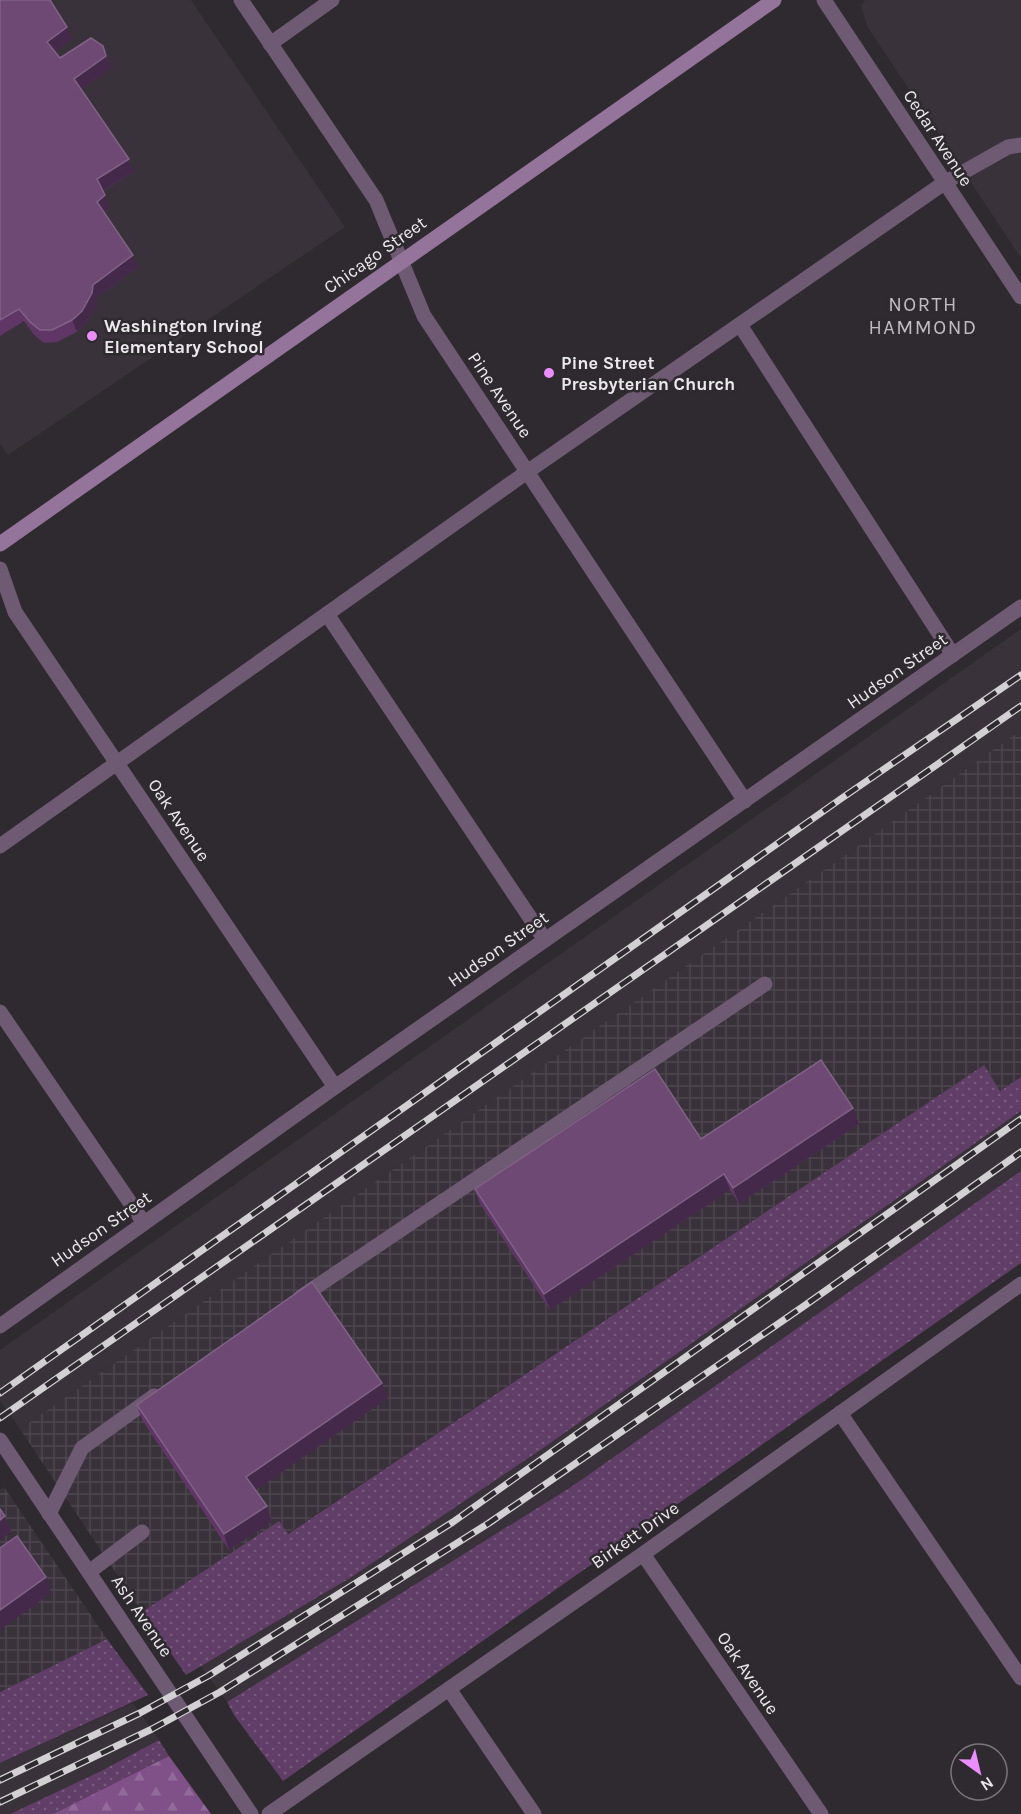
<svg xmlns="http://www.w3.org/2000/svg" width="1021" height="1814" font-family="Karla,sans-serif">
<style>
.built{fill:#3a323b}
.industrial{fill:url(#industrial-grid)}
.grass{fill:url(#grass-dots)}
.forest{fill:url(#forest-firs)}
.lines{fill:none;stroke-linecap:round;stroke-linejoin:round}
.lane{stroke:#6f5a73;stroke-width:15}
.street{stroke:#6f5a73;stroke-width:15}
.secondary{stroke:#94749b;stroke-width:15}
.rail-casing{stroke:#d2d0d3;stroke-width:7}
.rail{stroke:#2e2a2f;stroke-width:4.5;stroke-dasharray:14;stroke-linecap:butt}
.wall{fill:#5f3666}
.shaded-wall{fill:#45294a}
.building{fill:#6e4974;stroke:#816287;stroke-width:1.5}
.poi-dot{fill:#ea8dfd;stroke:#2e2a2f;stroke-width:2}
.labels{text-anchor:middle;dominant-baseline:central;stroke-width:5;stroke-linejoin:round;paint-order:stroke}
.street-label{font-size:18px;fill:#ebe9ec;stroke:#2e2a2f}
.poi-label{font-size:18px;font-weight:bold;fill:#ebe9ec;stroke:#2e2a2f;text-anchor:start}
.neighbourhood-label{font-size:20px;letter-spacing:1.5px;fill:#c1bdc2;stroke:#2e2a2f}
</style>
<defs>
<pattern id="industrial-grid" width="8" height="8" patternUnits="userSpaceOnUse" patternTransform="scale(1.5)"><rect width="8" height="8" fill="#3a323b"/><path d="M0 4h8M4 0v8" fill="none" stroke="#4d464e"/></pattern>
<pattern id="grass-dots" width="8" height="8" patternUnits="userSpaceOnUse" patternTransform="scale(1.5)"><rect width="8" height="8" fill="#603e67"/><path d="M2 2h.1M6 6h.1" fill="none" stroke="#775a7d" stroke-width="1.8" stroke-linecap="round"/></pattern>
<pattern id="forest-firs" width="22" height="20" patternUnits="userSpaceOnUse" patternTransform="scale(1.5)"><rect width="22" height="20" fill="#805189"/><path d="M5 1l3.5 6h-7zM16 11l3.5 6h-7z" fill="#926a9a"/></pattern>
</defs>
<rect width="100%" height="100%" fill="#2e2a2f"/>
<!-- built -->
<path class="built" d="M0 0H191L345 227 8 455 0 444Z
M865 0H1021V258L867 26 861 6Z
M1021 629V730L837 861 20 1429 0 1401V1350Z
M1021 1111V1171L571 1487 227 1702 201 1666 350 1578 539 1451Z
M133 1703 159 1740 101 1771 10 1814H0V1763Z"/>
<!-- industrial -->
<path class="industrial" d="M1021 730V1077L1000 1091 984 1065 287 1534 279 1521 142 1612 20 1429 837 861Z
M4 1487 107 1639 0 1692V1490Z"/>
<!-- grass -->
<path class="grass" d="M984 1065 1000 1091 1021 1077V1111L539 1451 350 1578 186 1675 142 1612 279 1521 288 1534Z
M1021 1171V1263L283 1781 234 1715 227 1702 571 1487Z
M107 1639 148 1695 0 1763V1692Z
M159 1740 169 1756 53 1814H10L101 1771Z"/>
<!-- forest -->
<path class="forest" d="M169 1756 211 1814H53Z"/>
<g class="lines">
<!-- lane -->
<path class="lane" d="M270 44 332 0
M740 325 953 655
M327 614 545 940
M0 846 527 472 944 183 1008 147 1021 145
M0 1012 144 1223
M301 1297 765 984
M840 1413 1021 1678
M49 1514 82 1448 154 1396
M89 1572 142 1532
M449 1689 534 1814"/>
<!-- street -->
<path class="street" d="M241 0 376 200 424 316 745 801
M824 0 1021 297
M0 569 15 612 335 1087
M0 1326 335 1087 1021 607
M0 1440 251 1814
M643 1554 821 1814
M269 1814 643 1554 1021 1284"/>
<!-- secondary -->
<path class="secondary" d="M0 544 774 0"/>
<defs>
<path id="rail" d="M0 1393 842 798 1021 675
M0 1418 1021 706
M0 1780 140 1713 208 1676 453 1522 1021 1119
M0 1802 152 1729 220 1692 489 1523 804 1306 1021 1152"/>
</defs>
<!-- rail casing -->
<use href="#rail" class="rail-casing"/>
<!-- rail -->
<use href="#rail" class="rail"/>
</g>
<!-- wall -->
<path class="wall" d="M0 0 72 39 55 52 60 58 103 46 111 68 81 89 133 172 103 191 109 208 104 212 138 267 97 297V305L86 324 77 332 57 342 44 343 34 335 24 321 0 336Z
M853 1108 859 1124 739 1204 730 1190 550 1310 480 1204 475 1189 701 1139Z
M388 1398 255 1490 267 1506 272 1522 229 1550 142 1420 137 1405Z"/>
<!-- shaded-wall -->
<path class="shaded-wall" d="M67 27 72 39 52 54 47 42Z
M103 46 111 68 78 91 74 79Z
M129 159 133 172 102 191 97 179Z
M105 195 109 208 101 214 97 202Z
M133 255 138 267 97 297V305L86 324 77 332 72 320 93 285Z
M853 1108 859 1124 739 1204 733 1188Z
M724 1174 730 1190 550 1310 544 1294Z
M382 1383 388 1398 252 1493 246 1477Z
M267 1506 272 1522 229 1550 224 1534Z
M5 1516 11 1532 0 1540V1520Z
M46 1577 51 1593 0 1630V1610Z"/>
<!-- building -->
<path class="building" d="M0 0H50L67 27 47 42 60 58 91 38 103 46 106 56 74 79 129 159 97 179 105 195 97 202 133 255 93 285 92 293 82 311 72 320 52 330H40L30 322 19 309 0 320Z
M821 1060 853 1108 733 1188 724 1174 544 1294 475 1189 655 1069 701 1139Z
M312 1282 382 1383 246 1477 267 1506 224 1534 137 1405Z
M0 1509 5 1516 0 1520Z
M17 1536 46 1577 0 1610V1548Z"/>
<!-- markers -->
<g class="poi-dot">
<circle cx="92" cy="336" r="6"/>
<circle cx="549" cy="373" r="6"/>
</g>
<g class="labels">
<!-- street labels -->
<g class="street-label">
<text transform="translate(938 138) rotate(57)">Cedar Avenue</text>
<text transform="translate(375 255) rotate(-35)">Chicago Street</text>
<text transform="translate(500 395) rotate(56)">Pine Avenue</text>
<text transform="translate(897 671) rotate(-35)">Hudson Street</text>
<text transform="translate(179 820) rotate(56)">Oak Avenue</text>
<text transform="translate(498 949) rotate(-35)">Hudson Street</text>
<text transform="translate(101 1229) rotate(-35)">Hudson Street</text>
<text transform="translate(635 1535) rotate(-35)">Birkett Drive</text>
<text transform="translate(142 1616) rotate(56)">Ash Avenue</text>
<text transform="translate(748 1673) rotate(56)">Oak Avenue</text>
</g>
<!-- poi labels -->
<g class="poi-label">
<text x="104" y="326">Washington Irving<tspan x="104" dy="21">Elementary School</tspan></text>
<text x="561" y="363">Pine Street<tspan x="561" dy="21">Presbyterian Church</tspan></text>
</g>
<!-- neighbourhood labels -->
<g class="neighbourhood-label">
<text x="923" y="304">NORTH<tspan x="923" dy="23">HAMMOND</tspan></text>
</g>
</g>
<!-- north arrow -->
<g transform="translate(979 1772) rotate(146)"><circle r="28" fill="#2e2a2f" stroke="#7a767b" stroke-width="1.5"/>
<path d="M0-4.5L10 22L0 15L-10 22Z" fill="#ea8dfd"/>
<text y="-9" font-size="16" font-weight="bold" text-anchor="middle" fill="#ebe9ec">N</text>
</g>
</svg>
